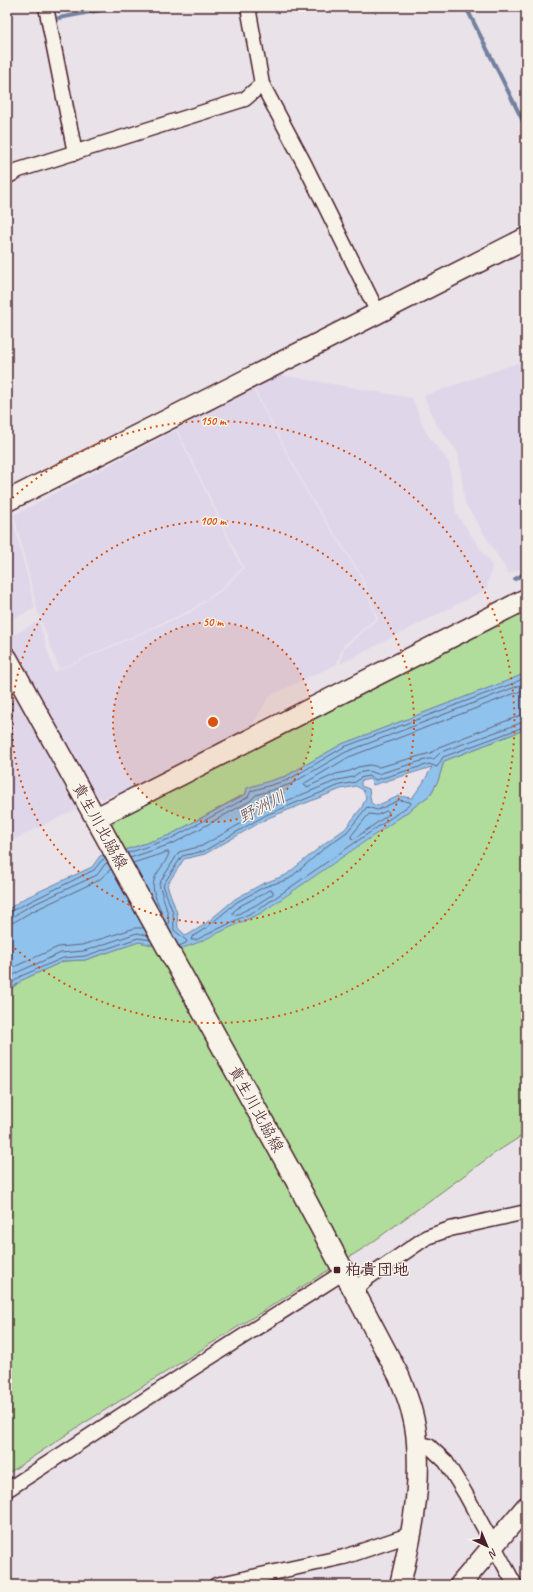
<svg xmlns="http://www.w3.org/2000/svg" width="533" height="1592" font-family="Caveat,'Klee One',sans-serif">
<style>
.built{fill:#dfd6ea}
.green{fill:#b0dd9c;stroke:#7d7e64}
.water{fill:#8fc2ec;stroke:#73819f;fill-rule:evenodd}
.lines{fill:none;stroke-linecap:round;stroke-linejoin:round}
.shore{stroke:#666078;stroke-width:1}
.stream{stroke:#73819f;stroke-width:4}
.street-casing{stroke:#4a1f2b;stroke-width:17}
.secondary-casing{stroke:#4a1f2b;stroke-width:23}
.street{stroke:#f7f3e8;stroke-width:14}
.secondary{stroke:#f7f3e8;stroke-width:20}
.ring{fill:none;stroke:#d8530f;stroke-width:2;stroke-dasharray:2 4}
.poi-dot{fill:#4a1f2b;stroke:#f7f3e8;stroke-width:1.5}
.labels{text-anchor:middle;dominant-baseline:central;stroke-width:3;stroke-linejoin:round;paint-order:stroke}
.street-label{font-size:16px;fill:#4a1f2b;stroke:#f7f3e8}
.poi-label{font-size:16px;font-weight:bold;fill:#4a1f2b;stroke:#f7f3e8;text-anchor:start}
.water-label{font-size:17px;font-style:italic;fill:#5f5065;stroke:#f7f3e8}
.centre{fill:#d8530f;stroke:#f7f3e8;stroke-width:2}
.ring-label{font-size:12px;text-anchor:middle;font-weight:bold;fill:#d8530f;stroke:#f7f3e8;stroke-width:3;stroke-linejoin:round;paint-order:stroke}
</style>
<rect width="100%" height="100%" fill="#e9e2e9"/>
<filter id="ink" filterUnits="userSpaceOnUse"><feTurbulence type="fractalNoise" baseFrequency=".025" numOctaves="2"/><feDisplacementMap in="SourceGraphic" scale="8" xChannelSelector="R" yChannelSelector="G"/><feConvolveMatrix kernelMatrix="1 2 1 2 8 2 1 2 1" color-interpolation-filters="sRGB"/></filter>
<g filter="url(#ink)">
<!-- built -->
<path class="built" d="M523 361 526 368V565L509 574 465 503 458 452 436 424 424 396Z
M280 375 412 398 426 433 449 462 456 513 492 566 487 589 340 664 344 648 378 619 361 574 309 494 254 388Z
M253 389 309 496 360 575 376 618 343 646 337 664 269 696 252 726 135 789 111 795 104 799 88 792 8 645 10 637 39 621 54 672 189 613 222 590 244 568 177 429Z
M176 430 242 568 221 589 191 610 59 669 38 612 14 515Z
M10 508 35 608 7 622V510Z
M7 676 76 809 7 843Z"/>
<!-- green -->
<path class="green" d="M526 610V673L512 679 342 744 286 776 247 788 246 793 170 835 122 851C113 835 107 831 118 814Z
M526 729V1133L495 1153 367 1246 78 1427 7 1474V992L22 980 64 961 85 960 139 942 177 950 402 816 430 795 438 781 444 761Z"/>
<!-- water -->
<path class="water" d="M526 673V729L444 761 438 781 430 795 402 816 261 913 197 943 177 950 139 942 85 960 64 961 22 980 7 992V910L23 899 92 867 100 856 122 851 170 835 246 794 247 788 286 776 342 744 512 679ZM432 767 423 783 412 798 399 796 376 806 371 803 369 789 361 786V781L370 779 373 785ZM356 786 363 790 366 797 362 807 345 829 325 843 286 875 262 884 235 899 204 925 186 936 178 928 177 913 167 885 184 859 205 854 268 818 341 789Z"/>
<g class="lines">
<!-- shore -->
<path class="shore" d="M526 689 349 757 305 783 304 785 307 787 336 774 350 771 358 767 370 765 379 767 431 753 439 747 519 716 526 715
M272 796 274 797 273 800 260 805 258 804 260 800Z
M400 800 410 802 411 804 259 909 196 940H191L192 937 206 928 237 902 264 887 289 879 327 846 347 832 367 807 377 810Z
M387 811 389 812 388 815 354 839 351 838V836L369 814 377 815Z
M128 853 172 838 248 797 251 791 288 780 344 747 514 683 526 677
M130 858 174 843 250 801 256 795 291 784 346 752 526 683
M133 863 167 852H169C168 859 162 866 158 872 147 889 158 899 163 917
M271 890 273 891V894L256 905 236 915 233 914V912L240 906Z
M7 913 94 870 102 860 105 859
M7 918 12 917 28 907 97 875 105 864 108 863
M7 924 14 922 31 912 99 880 111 869
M169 928 168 914 159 884 179 852 202 846 264 810 338 780 353 777 358 773 368 771 378 774 428 759H434L441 752 526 721
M179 946 186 943 187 941 174 930 173 913 163 885 182 856 204 851 266 815 340 785 356 782 360 778 368 776 376 780 429 764 437 767 443 757 526 726
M7 973 16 966 58 947 82 945 135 928H143
M7 980 18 972 61 953 84 951 137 933 147 935
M7 987 21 976 63 958 85 956 138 938 151 940"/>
<!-- stream -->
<path class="stream" d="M59 7V11
M466 7 526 127
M59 18 117 7
M515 579 526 573"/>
<defs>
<path id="street" d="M46 7 75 153
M248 7 262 84 304 163 378 313
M7 177 19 170 245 99 262 84
M354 1291 369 1277 427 1237 450 1229 526 1212
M417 1443 429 1446 446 1462 465 1493 515 1585
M7 1490 195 1367 344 1272
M216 1585 344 1557 412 1534"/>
<path id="secondary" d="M7 501 526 238
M7 658 295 1179 399 1376C408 1397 416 1420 417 1443 421 1492 411 1538 400 1585
M96 818 526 599
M460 1585 526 1507"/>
</defs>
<!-- street casing -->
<use href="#street" class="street-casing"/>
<!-- secondary casing -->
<use href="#secondary" class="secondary-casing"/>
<!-- street -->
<use href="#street" class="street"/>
<!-- secondary -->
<use href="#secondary" class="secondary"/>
</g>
</g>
<!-- distance rings -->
<circle cx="213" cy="722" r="100" fill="#d8530f" fill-opacity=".12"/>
<g class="ring">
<circle cx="213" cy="722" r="100"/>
<circle cx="213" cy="722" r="201"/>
<path d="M8 502A301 301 0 1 1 8 942"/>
</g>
<!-- markers -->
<rect class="poi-dot" x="333" y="1266" width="8" height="8" rx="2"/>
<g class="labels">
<!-- street labels -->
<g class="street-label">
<text transform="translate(100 826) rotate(61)">貴生川北脇線</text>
<text transform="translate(256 1109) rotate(61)">貴生川北脇線</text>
</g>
<!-- poi labels -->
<g class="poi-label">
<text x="345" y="1270">柏貴団地</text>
</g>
<!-- water labels -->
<g class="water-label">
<text transform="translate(262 807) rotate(-27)">野洲川</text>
</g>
</g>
<circle cx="213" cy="722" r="6" class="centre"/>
<g class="ring-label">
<text x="213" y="425">150 m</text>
<text x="213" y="525">100 m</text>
<text x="213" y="626">50 m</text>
</g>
<!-- margin -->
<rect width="533" height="1592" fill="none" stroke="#f7f3e8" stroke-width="24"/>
<rect x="12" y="12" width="509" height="1568" fill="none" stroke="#4a1f2b" stroke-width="1.5" filter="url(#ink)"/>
<!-- north arrow -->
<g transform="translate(487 1546) rotate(136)" stroke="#f7f3e8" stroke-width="3" paint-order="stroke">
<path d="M0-3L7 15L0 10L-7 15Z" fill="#4a1f2b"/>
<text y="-6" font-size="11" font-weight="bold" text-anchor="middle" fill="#4a1f2b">N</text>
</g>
</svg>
